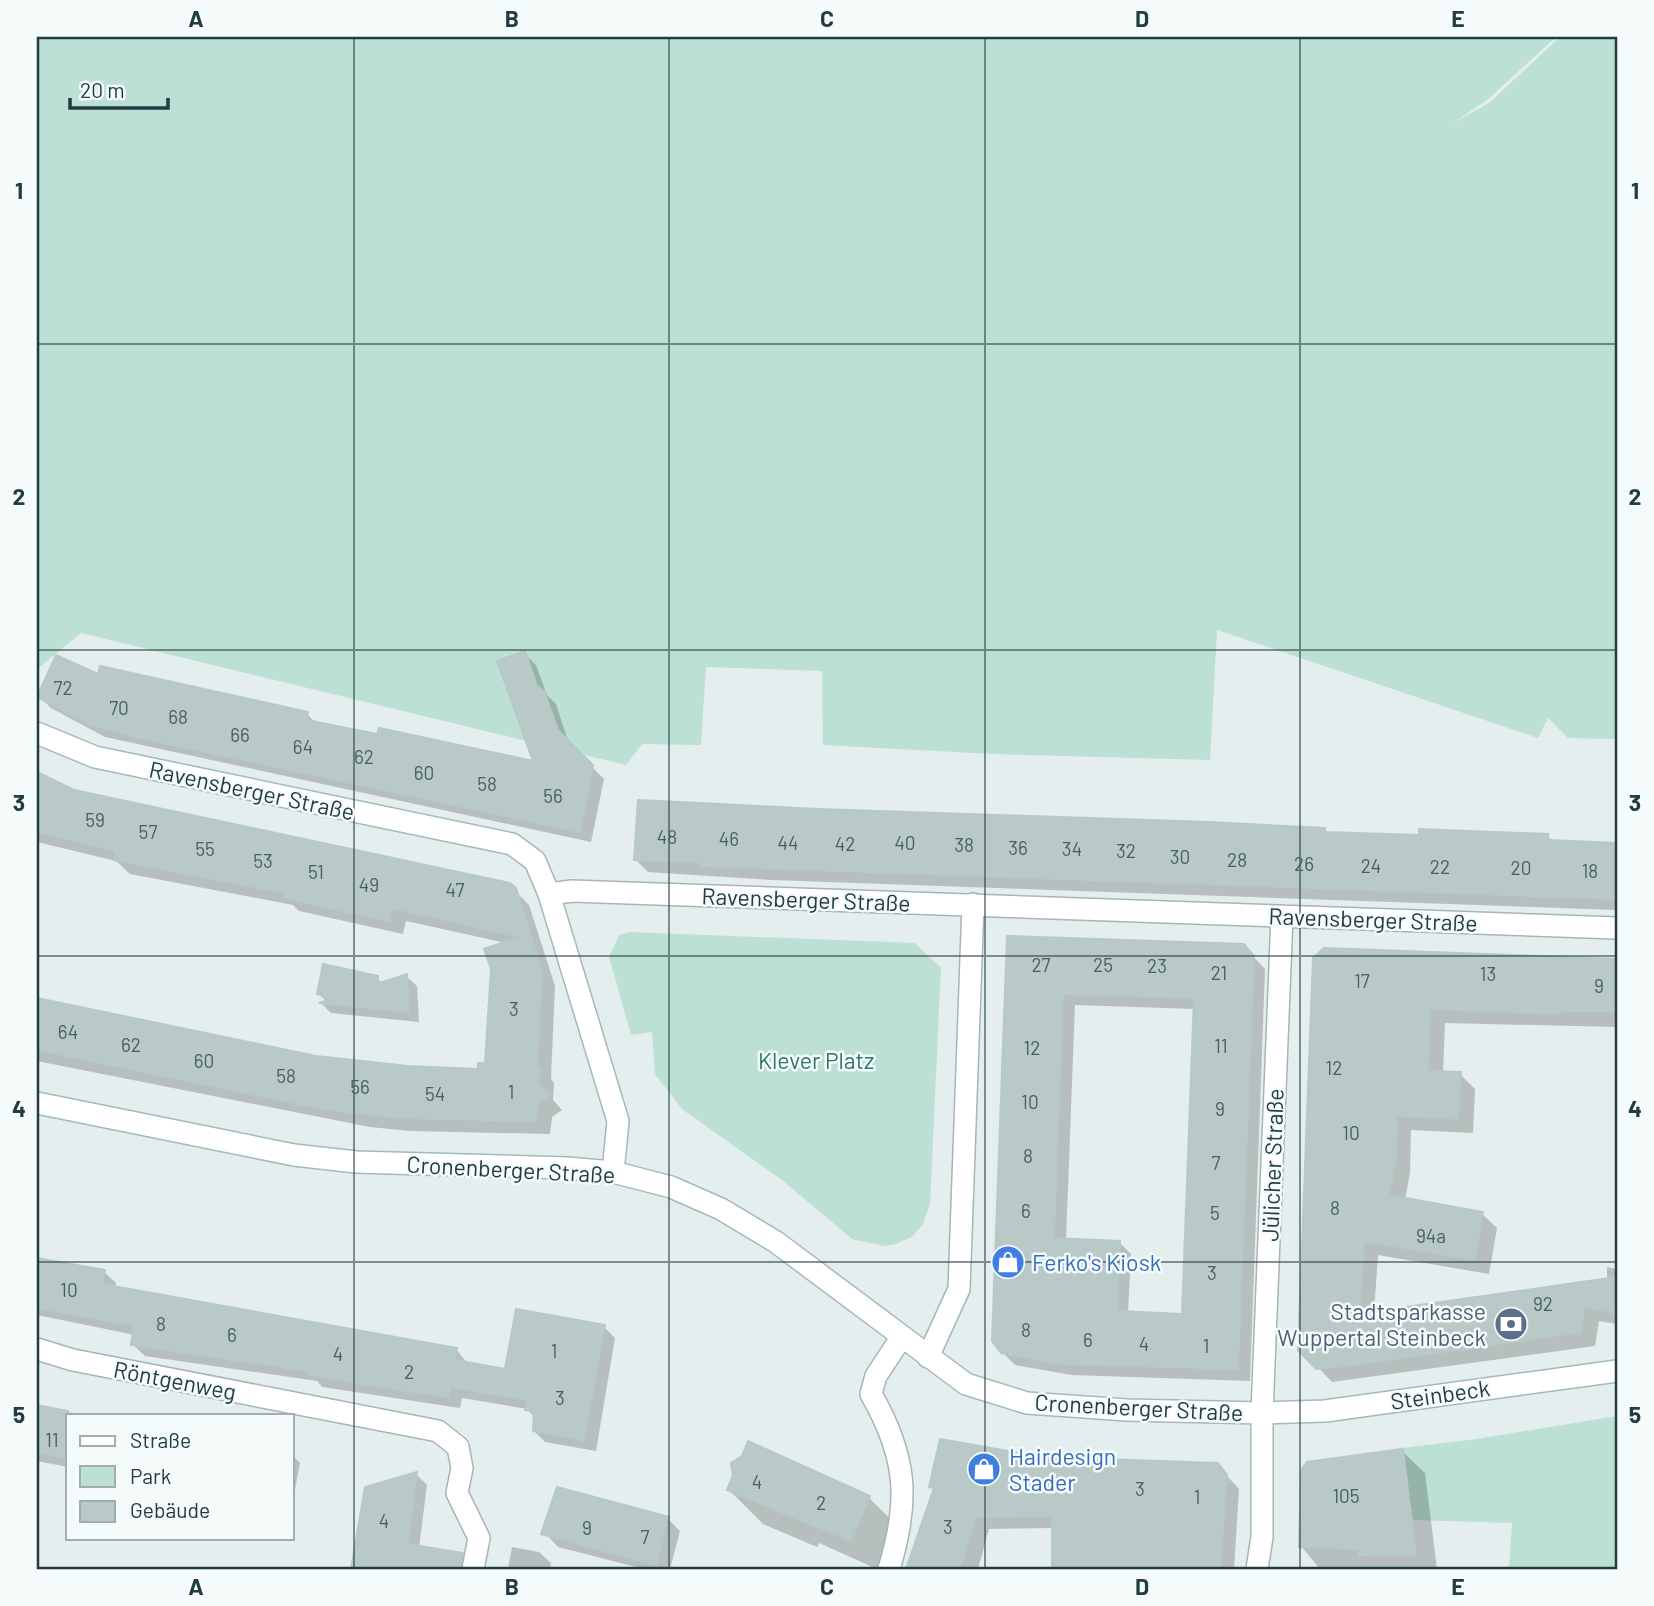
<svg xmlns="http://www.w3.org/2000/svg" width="1654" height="1606" font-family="Barlow,sans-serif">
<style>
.green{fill:#bce0d4}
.shadow{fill:#0003;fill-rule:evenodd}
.building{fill:#b9c9c8;stroke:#b6c8c8;stroke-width:2;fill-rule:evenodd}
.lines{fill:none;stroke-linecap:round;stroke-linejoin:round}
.street-casing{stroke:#a6b5b7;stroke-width:24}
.secondary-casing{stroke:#a2baba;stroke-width:24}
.street{stroke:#fff;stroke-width:21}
.secondary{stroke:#fff;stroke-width:21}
.grid{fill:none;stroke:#223d41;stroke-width:2;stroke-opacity:0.55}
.labels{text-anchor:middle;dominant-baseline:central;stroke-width:5;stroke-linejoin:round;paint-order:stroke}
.number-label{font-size:19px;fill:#486063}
.street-label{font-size:23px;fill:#223d41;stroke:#f5fafa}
.park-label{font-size:23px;fill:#2b7968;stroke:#f5fafa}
.shop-label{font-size:23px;fill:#366cbe;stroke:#f5fafa;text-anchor:start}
.service-label{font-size:23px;fill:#4e5e75;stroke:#f5fafa;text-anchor:end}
.neatline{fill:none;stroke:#223d41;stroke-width:2.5}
.grid-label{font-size:23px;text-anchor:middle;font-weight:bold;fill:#223d41}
</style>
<rect width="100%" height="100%" fill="#e4eeee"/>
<!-- green -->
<path class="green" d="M37 37H1556L1487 100 1453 123 1489 103 1560 37H1617V739L1568 738 1548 718 1538 738 1217 630 1210 760 991 754 823 745 822 671 706 667 701 745 642 744 626 765 81 633 37 669Z
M630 932 915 943 941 968 930 1204 923 1224 913 1236 896 1244 884 1246 852 1239 782 1180 683 1110 655 1074 652 1032 631 1035 609 957 619 935Z
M1617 1416V1569H1509L1512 1523 1413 1520 1402 1448 1476 1439Z"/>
<!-- shadow -->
<path class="shadow" d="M524 653 536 665 547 695 556 704 569 744 604 779 591 842 105 737 51 708 39 696 99 677 307 714 317 724 536 764Z
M37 774 73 791 509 885 529 905 555 986 551 1079 554 1083 553 1100 562 1110 552 1117 550 1134 410 1131 370 1127 37 1061V1000L316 1058 408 1068 480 1071 487 1065 506 943 406 921 403 934 299 911 293 905 130 874 116 861 37 842Z
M819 811 1324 830 1328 834 1420 837 1547 836 1554 842 1617 845V910L771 880 648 872 635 859Z
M1009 938 1243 946 1265 969 1250 1381 1072 1375 1015 1365 1002 1352ZM1075 1005 1195 1009 1183 1315 1128 1313 1131 1254 1119 1242 1066 1240Z
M1325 950 1617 960V1027L1445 1023 1443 1073 1460 1074 1475 1089 1473 1133 1411 1130 1410 1173 1405 1200 1482 1214 1497 1228 1489 1274 1378 1255 1374 1313 1607 1280V1267L1617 1269V1324L1599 1321 1595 1346 1332 1382 1300 1349Z
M406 976 417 986 419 1022 331 1013 322 1004 327 1002 319 994 377 978 383 984Z
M37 1259 104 1272 116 1283 115 1288 456 1349 468 1364 507 1371 604 1327 615 1338 596 1451 545 1442 533 1430 535 1418 527 1409 462 1398 460 1408 322 1387 317 1381 145 1356 133 1345 135 1335 37 1315Z
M37 1407 85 1415H68V1467L37 1461Z
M1402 1451 1425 1473 1437 1569H1320L1301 1546Z
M292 1455 300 1463 292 1506Z
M1042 1459 1217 1465 1239 1489 1234 1569H1053L1054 1528 989 1529 978 1569H914L910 1565 935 1491 931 1487Z
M416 1474 427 1485 419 1548 455 1556 466 1569H381Z
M729 1490 869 1498 904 1532 888 1569H877L819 1543 817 1547 763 1524Z
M668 1519 680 1531 670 1569H644L558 1547 546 1534Z
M512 1547 539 1552 551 1563 550 1569H508Z"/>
<!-- building -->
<path class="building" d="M525 651 537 686 544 691 558 730 593 765 580 832 140 738 90 725 37 697 56 655 98 674 100 666 308 712 306 720 377 734 379 728 533 761 497 661Z
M37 772 74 790 510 883 516 888 542 971 537 1067H541L539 1084 549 1095 538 1103 537 1121 395 1118 323 1109 37 1050V998L316 1056 408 1066 478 1069V1063H485L491 969 484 949 520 937 392 908 389 921 283 898 284 893 114 860 116 851 37 832Z
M638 800 819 809 1209 822 1325 828V832L1419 835V829L1548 834V840L1617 843V899L699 866V862L634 860Z
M1007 936 1244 944 1254 956 1238 1369 1059 1364 1001 1353 992 1341ZM1063 994 1194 998 1182 1314 1117 1311 1120 1241 1054 1238Z
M1324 948 1617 959V1011H1560V1014L1430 1009 1428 1071 1461 1072 1458 1119 1397 1116 1396 1157 1389 1195 1483 1212 1475 1260 1364 1241 1360 1310H1384L1617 1277V1313L1585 1307 1581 1332 1346 1366 1316 1369 1298 1350 1313 958Z
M323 964 378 976 377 984 407 974 409 1012 319 1003 332 999 317 994Z
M37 1258 105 1270 102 1284 457 1348 455 1360 505 1369 516 1309 605 1325 584 1440 533 1431 534 1412 525 1410 527 1400 450 1387 449 1397 405 1391 309 1375V1371L131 1345 134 1326 37 1308Z
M37 1405 68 1411V1458L37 1452Z
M940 1439 1042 1457 1218 1463 1227 1475 1220 1569H1052V1516L976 1517 960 1569H906L934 1488 929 1487Z
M748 1441 870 1496 851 1541 727 1490 733 1475 731 1463 742 1456Z
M1403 1449 1416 1556 1359 1555V1549L1299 1547 1301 1470 1307 1462Z
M417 1472 408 1544 463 1553 460 1569H351L365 1487Z
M557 1487 669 1517 656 1565 541 1534Z"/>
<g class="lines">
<defs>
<path id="street" d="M549 894 572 891 1617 928
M37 1349 73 1360 438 1431 458 1447 462 1468 457 1493 479 1538 473 1569
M928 1357 959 1289 973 904
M889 1569C910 1500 907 1457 871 1394L876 1376 901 1338
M1257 1569 1262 1537V1413L1282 916"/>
<path id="secondary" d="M37 733 95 757 512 844 535 861 549 894 618 1121 613 1172
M37 1103 294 1155 356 1162 567 1168 613 1172 671 1187 721 1209 776 1242 966 1384 1027 1403 1127 1410 1262 1413 1325 1411 1617 1371"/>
</defs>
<!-- street casing -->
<use href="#street" class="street-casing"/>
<!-- secondary casing -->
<use href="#secondary" class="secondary-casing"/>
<!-- street -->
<use href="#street" class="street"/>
<!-- secondary -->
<use href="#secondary" class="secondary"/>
</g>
<!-- grid -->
<path class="grid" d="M354 37V1569M669 37V1569M985 37V1569M1300 37V1569M37 344H1617M37 650H1617M37 956H1617M37 1262H1617"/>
<!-- icons -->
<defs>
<symbol id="shop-disc" viewBox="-11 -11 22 22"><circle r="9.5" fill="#3f7fe0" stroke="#f5fafa"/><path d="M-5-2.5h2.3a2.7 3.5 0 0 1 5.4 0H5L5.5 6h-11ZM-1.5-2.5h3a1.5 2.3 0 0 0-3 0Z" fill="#fff"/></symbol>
<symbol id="bank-disc" viewBox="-11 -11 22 22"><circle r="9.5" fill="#5c6f8a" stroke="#f5fafa"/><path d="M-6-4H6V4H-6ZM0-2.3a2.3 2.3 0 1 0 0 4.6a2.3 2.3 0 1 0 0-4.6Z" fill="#fff"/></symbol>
</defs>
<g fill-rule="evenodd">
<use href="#shop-disc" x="989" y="1243" width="38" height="38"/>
<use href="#bank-disc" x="1492" y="1305" width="38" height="38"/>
<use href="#shop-disc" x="965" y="1450" width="38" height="38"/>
</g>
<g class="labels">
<!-- number labels -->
<g class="number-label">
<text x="63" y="687">72</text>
<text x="119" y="707">70</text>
<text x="178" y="716">68</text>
<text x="240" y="734">66</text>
<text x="303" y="746">64</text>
<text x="364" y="756">62</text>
<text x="424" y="772">60</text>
<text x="487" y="783">58</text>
<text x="553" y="795">56</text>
<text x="95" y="819">59</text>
<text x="148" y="831">57</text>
<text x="667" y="836">48</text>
<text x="729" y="838">46</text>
<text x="788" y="842">44</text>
<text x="905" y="842">40</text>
<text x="845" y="843">42</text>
<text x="964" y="844">38</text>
<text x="1018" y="847">36</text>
<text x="205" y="848">55</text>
<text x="1072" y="848">34</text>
<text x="1126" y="850">32</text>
<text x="1180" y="856">30</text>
<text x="1237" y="859">28</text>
<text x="263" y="860">53</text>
<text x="1304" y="863">26</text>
<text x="1371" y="865">24</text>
<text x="1440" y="866">22</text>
<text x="1521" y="867">20</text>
<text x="1590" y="870">18</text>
<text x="316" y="871">51</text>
<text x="369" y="884">49</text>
<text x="455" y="889">47</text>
<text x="1041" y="964">27</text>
<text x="1103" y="964">25</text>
<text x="1157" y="965">23</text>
<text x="1219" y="972">21</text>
<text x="1488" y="973">13</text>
<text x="1362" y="980">17</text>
<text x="1599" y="985">9</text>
<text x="514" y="1008">3</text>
<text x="68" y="1031">64</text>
<text x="131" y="1044">62</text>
<text x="1221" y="1045">11</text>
<text x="1032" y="1047">12</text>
<text x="204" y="1060">60</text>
<text x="1334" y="1067">12</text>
<text x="286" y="1075">58</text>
<text x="360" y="1086">56</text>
<text x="511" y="1091">1</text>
<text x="435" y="1093">54</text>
<text x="1030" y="1101">10</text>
<text x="1220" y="1108">9</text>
<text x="1351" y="1132">10</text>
<text x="1028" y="1155">8</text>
<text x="1216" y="1162">7</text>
<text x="1335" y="1207">8</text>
<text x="1026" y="1210">6</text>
<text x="1215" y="1212">5</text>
<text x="1431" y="1235">94a</text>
<text x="1212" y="1272">3</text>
<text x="69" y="1289">10</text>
<text x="1543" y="1303">92</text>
<text x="161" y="1323">8</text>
<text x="1026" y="1329">8</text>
<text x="232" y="1334">6</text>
<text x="1088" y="1339">6</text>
<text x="1144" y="1343">4</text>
<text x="1206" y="1345">1</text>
<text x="554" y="1350">1</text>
<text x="338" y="1353">4</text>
<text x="409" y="1371">2</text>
<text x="560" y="1397">3</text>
<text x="52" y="1439">11</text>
<text x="757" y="1481">4</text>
<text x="1140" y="1488">3</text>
<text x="1346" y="1495">105</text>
<text x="1197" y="1496">1</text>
<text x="821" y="1502">2</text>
<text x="384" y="1520">4</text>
<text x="948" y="1526">3</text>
<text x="587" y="1527">9</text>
<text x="645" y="1536">7</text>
</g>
<!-- street labels -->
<g class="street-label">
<text transform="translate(252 790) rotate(12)">Ravensberger Straße</text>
<text transform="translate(806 899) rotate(2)">Ravensberger Straße</text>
<text transform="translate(1373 919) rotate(2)">Ravensberger Straße</text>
<text transform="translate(1272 1165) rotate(-88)">Jülicher Straße</text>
<text transform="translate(511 1169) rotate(3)">Cronenberger Straße</text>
<text transform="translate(175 1380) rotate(11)">Röntgenweg</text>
<text transform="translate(1440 1394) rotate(-8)">Steinbeck</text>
<text transform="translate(1139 1407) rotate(3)">Cronenberger Straße</text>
</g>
<!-- park labels -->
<g class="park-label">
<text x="816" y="1060">Klever Platz</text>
</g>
<!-- shop labels -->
<g class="shop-label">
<text x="1032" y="1262">Ferko's Kiosk</text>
<text x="1009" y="1456">Hairdesign<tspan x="1009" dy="26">Stader</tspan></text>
</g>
<!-- service labels -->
<g class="service-label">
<text x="1486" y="1311">Stadtsparkasse<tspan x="1486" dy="26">Wuppertal Steinbeck</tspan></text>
</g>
</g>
<!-- border -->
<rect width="1654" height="1606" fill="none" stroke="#f5fafa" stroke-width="77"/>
<!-- legend -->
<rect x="66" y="1414" width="228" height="126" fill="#f5fafa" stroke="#a1aeb0" stroke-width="2"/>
<rect x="80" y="1436" width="35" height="10" fill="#ffffff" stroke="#a1aeb0" stroke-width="2"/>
<text x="130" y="1448" font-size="21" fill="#223d41">Straße</text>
<rect x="80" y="1466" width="35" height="21" fill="#bce0d4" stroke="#a1aeb0" stroke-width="2"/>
<text x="130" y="1484" font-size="21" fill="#223d41">Park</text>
<rect x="80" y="1501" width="35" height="21" fill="#b9c9c8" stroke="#a1aeb0" stroke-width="2"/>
<text x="130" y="1518" font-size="21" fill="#223d41">Gebäude</text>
<!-- scale -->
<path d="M70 98v10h98v-10" fill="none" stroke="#223d41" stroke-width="3.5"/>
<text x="80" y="98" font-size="21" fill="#223d41" stroke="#f5fafa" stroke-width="5" paint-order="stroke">20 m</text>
<rect x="38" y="38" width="1578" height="1530" class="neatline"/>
<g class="grid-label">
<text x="196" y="27">A</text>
<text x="512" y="27">B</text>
<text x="827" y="27">C</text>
<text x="1142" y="27">D</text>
<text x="1458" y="27">E</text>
<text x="19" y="199">1</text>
<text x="1635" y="199">1</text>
<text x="19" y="505">2</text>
<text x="1635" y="505">2</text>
<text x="19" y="811">3</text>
<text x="1635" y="811">3</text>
<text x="19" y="1117">4</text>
<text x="1635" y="1117">4</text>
<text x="19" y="1423">5</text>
<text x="1635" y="1423">5</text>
<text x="196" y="1595">A</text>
<text x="512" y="1595">B</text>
<text x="827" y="1595">C</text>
<text x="1142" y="1595">D</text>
<text x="1458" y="1595">E</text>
</g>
</svg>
